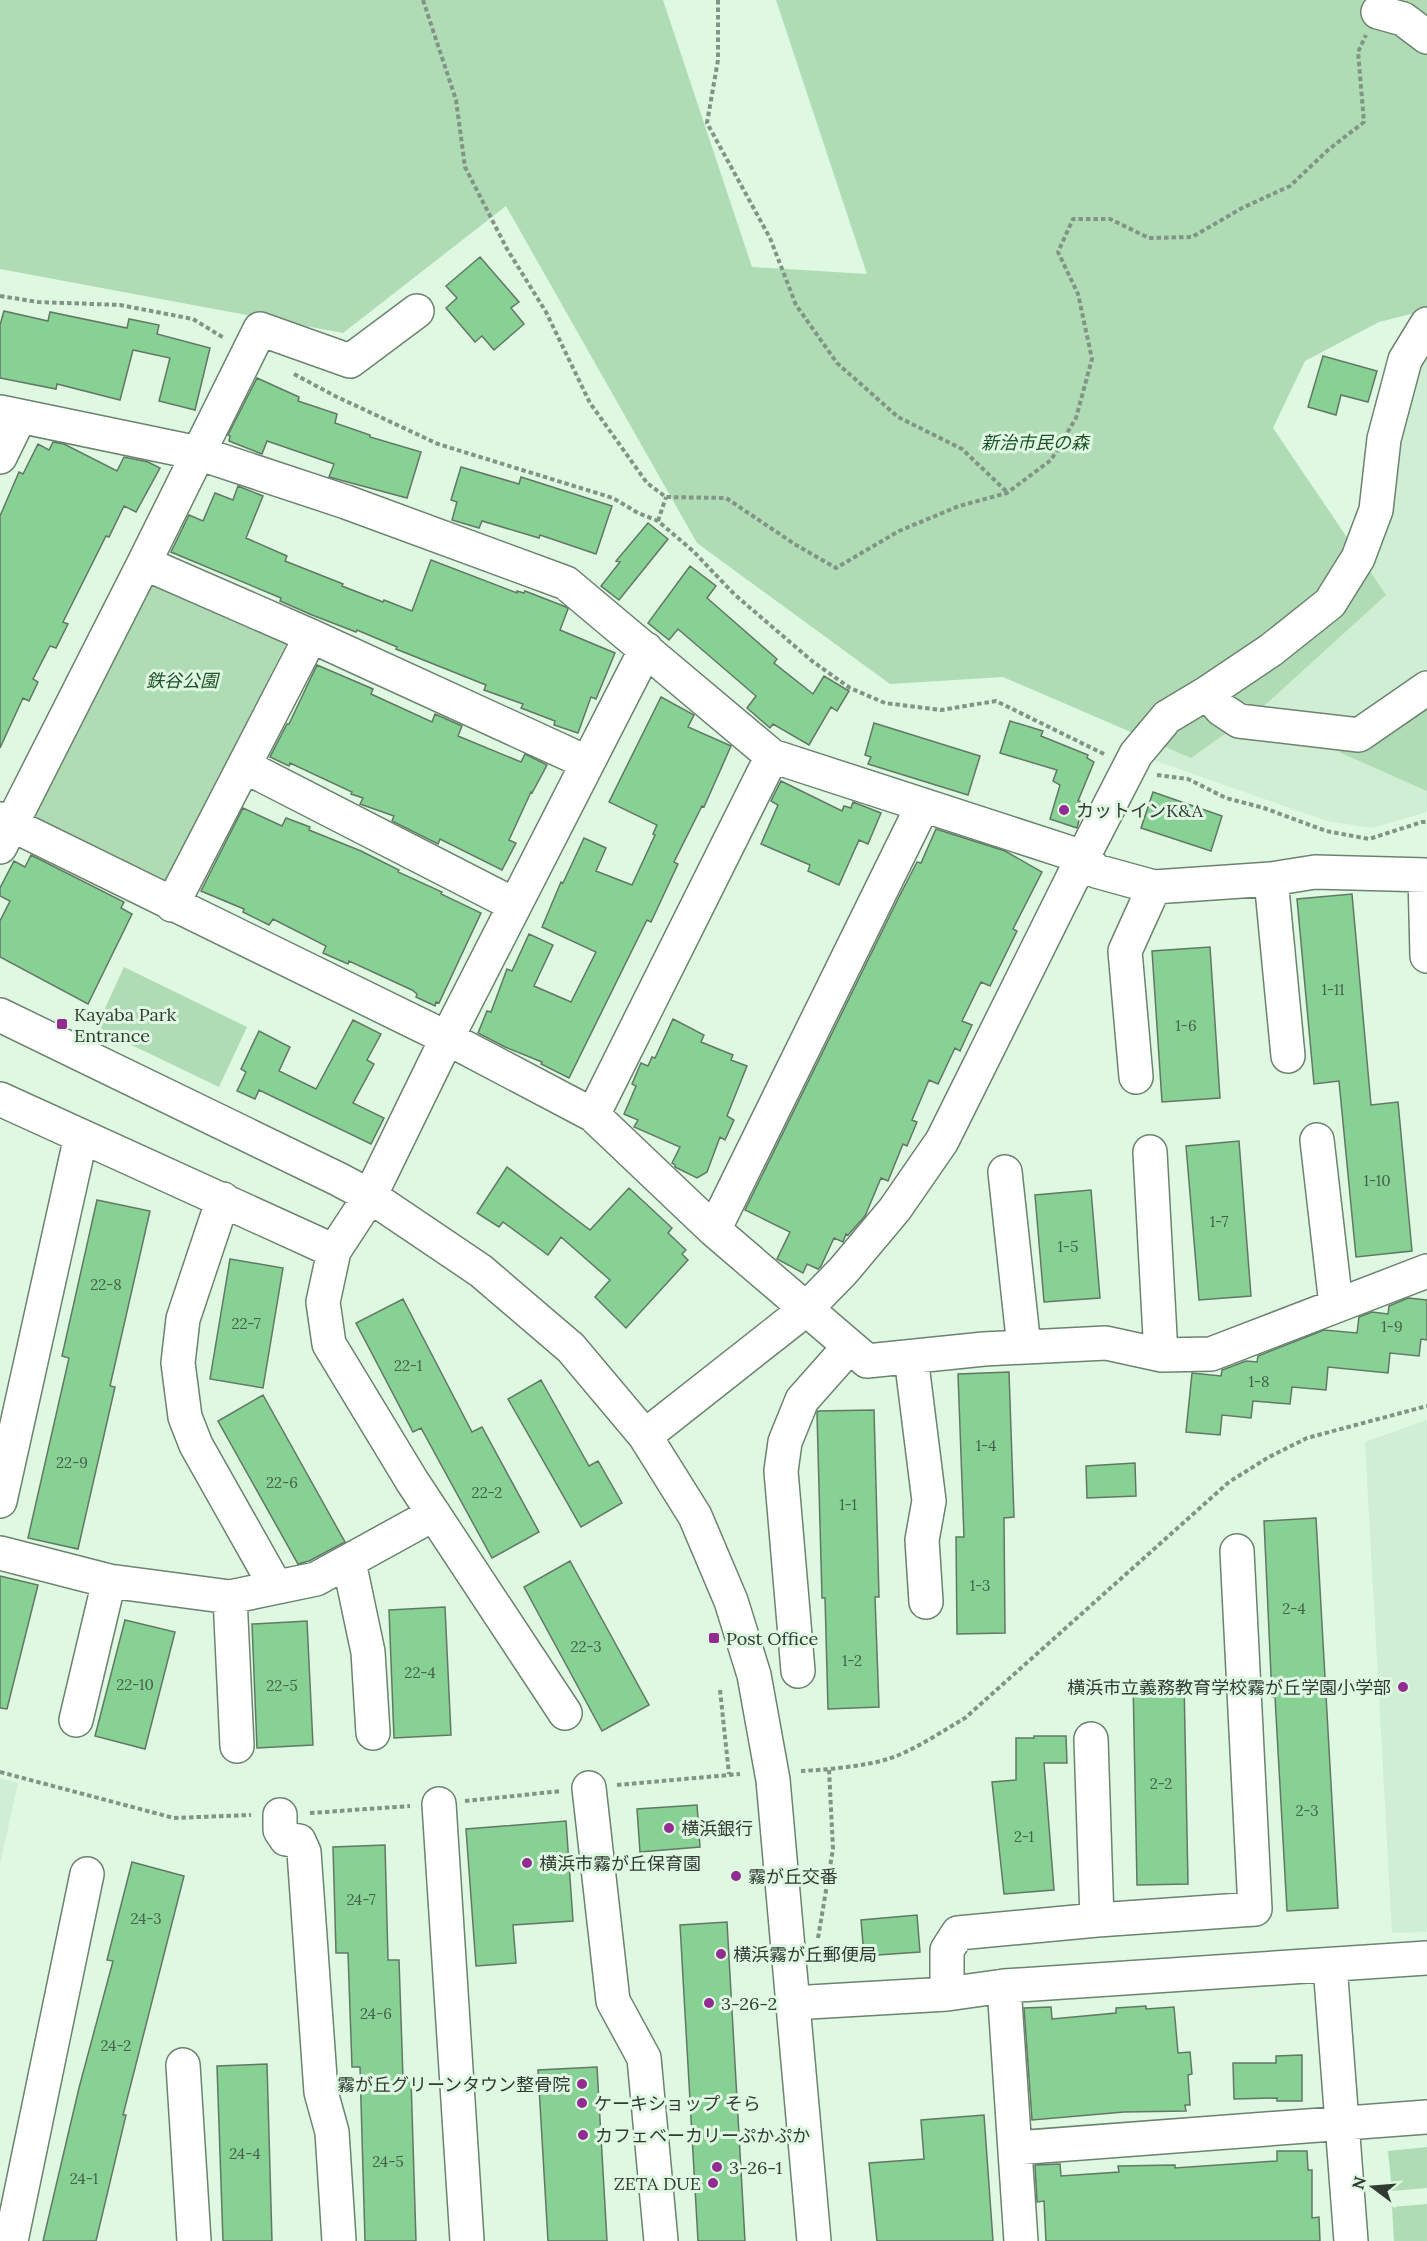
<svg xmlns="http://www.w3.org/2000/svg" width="1427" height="2241" font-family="Lora,'Noto Sans JP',serif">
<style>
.built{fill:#cfeed3}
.green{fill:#afdcb5}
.building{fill:#87d194;stroke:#627865;stroke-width:1.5}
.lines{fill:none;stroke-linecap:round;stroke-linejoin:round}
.minor-casing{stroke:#6c836f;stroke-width:36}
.path{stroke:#829485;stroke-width:4;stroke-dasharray:4.5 3;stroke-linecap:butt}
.minor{stroke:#fff;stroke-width:33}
.poi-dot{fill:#932c91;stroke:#dff8e2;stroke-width:2}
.labels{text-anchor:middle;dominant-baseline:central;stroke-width:6;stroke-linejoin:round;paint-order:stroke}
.number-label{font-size:15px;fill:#46604b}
.park-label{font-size:18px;font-style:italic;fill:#1d512a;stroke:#dff8e2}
.poi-label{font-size:18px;fill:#313b33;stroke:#dff8e2;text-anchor:start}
</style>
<rect width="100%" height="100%" fill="#dff8e2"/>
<!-- built -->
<path class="built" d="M1427 334V812L1372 828 1327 821 1148 758 1346 602Z
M1427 1420V1932L1392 1933 1365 1442Z
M0 1778 18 1783 0 1864Z"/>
<!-- green -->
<path class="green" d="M0 0H663L752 267 867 274 776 0H1427V310L1379 322 1305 361 1273 428 1386 595 1264 706 1191 758 1003 677 890 684 697 543 506 206 343 333 0 269Z
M148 577 289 638 162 891 26 822Z
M1427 709V791L1339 752Z
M124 967 247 1027 219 1087 96 1028Z
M1427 2147V2188L1392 2191 1388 2151Z
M1427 2204V2241H1394L1392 2207Z"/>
<!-- building -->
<path class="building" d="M480 257 519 302 511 308 524 324 494 350 482 336 475 342 446 308 457 298 446 286Z
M4 311 48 321 50 312 127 328 129 319 159 325 157 334 210 348 195 410 159 401 170 358 133 350 120 400 57 384 56 389 0 378V325Z
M1323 356 1377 371 1368 402 1341 395 1336 415 1308 407Z
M257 378 299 397 298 401 337 414 335 423 370 435V437L421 452 407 498 329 477 334 464 267 441 262 454 229 441 230 436 228 435Z
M53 442 64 444 117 471 124 457 148 462 160 468 136 512 124 506 109 537 106 536 63 622 68 624 56 648 50 646 33 679 38 682 29 701 23 698 0 748V516L19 472 23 474 38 444 49 450Z
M461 467 519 484 521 477 612 506 596 554 540 535 539 538 482 521 479 528 452 520 457 502 451 500Z
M238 486 263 496 246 538 287 556 285 561 343 584 342 586 383 602 384 600 412 611 431 560 517 593V591L524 593 525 591 566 607 568 609 560 630 615 653 596 699 591 697 578 733 554 725 555 721 521 708 523 704 484 690 486 685 396 649 397 647 357 630 356 632 312 615 280 601 281 598 171 552 189 515 203 521 215 493 233 500Z
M648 523 668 539 619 600 601 586 620 562 616 561Z
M690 566 716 586 707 598 777 659 774 663 813 694 824 676 849 691 837 711 831 707 809 745 773 724 770 728 747 708 756 696 678 629 669 640 648 623Z
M317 665 373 689 371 694 432 722 435 714 462 726 458 736 521 762 525 754 547 765 532 793 531 792 509 840 516 843 502 870 440 839 438 844 392 821 394 816 360 804 363 798 351 794 352 792 290 763 289 766 270 757 287 724H289Z
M661 697 694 715 688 727 731 746 704 807 702 806 674 862 678 864 651 922 647 920 569 1078 541 1064 542 1062 505 1047 478 1033 487 1011 491 1012 507 969 512 971 529 934 553 945 534 986 571 1002 596 952 542 927 561 882 563 883 584 838 606 848 596 871 632 885 655 835 653 834 657 825 609 802Z
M1010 721 1043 731 1041 736 1088 755 1087 758 1094 762 1078 801 1084 802 1077 828 1050 819 1060 785 1053 781 1057 770 1000 753Z
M874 723 980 756 968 795 868 764 871 757 865 755Z
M781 781 842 811 844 806 851 808 853 802 881 813 868 844 859 840 839 885 808 871 810 865 761 844 778 805 771 801Z
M1153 792 1222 816 1211 851 1141 828Z
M243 808 282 826 286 818 310 827 309 830 361 851 399 870 398 872 442 892 441 894 481 913 439 1003 436 1002 435 1006 416 997 417 994 412 990 349 961 348 964 323 953 326 946 273 919 269 925 243 912 244 909 201 891Z
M936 829 1005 851 1042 872 1013 929 1017 931 990 986 981 982 962 1021 972 1025 960 1051 955 1048 938 1084 929 1080 912 1120 917 1122 907 1146 903 1144 888 1181 881 1178 865 1216 848 1235 846 1234 843 1242 834 1238 821 1266 818 1269 807 1264 803 1273 777 1259 790 1232 745 1210 898 899 917 862 921 863Z
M31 855 124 902 121 908 132 914 88 1004 0 957V921L10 901 0 896V888L14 861 25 867Z
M1352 894 1371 1105 1398 1102 1412 1251 1356 1257 1339 1081 1314 1084 1297 899Z
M1210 947 1220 1098 1162 1102 1152 951Z
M673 1019 704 1035 701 1042 733 1055 731 1060 747 1066 727 1116 734 1120 725 1140 720 1137 707 1172 697 1178 675 1167V1165L672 1163 680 1147 634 1127 638 1120 624 1114 636 1086 632 1084 641 1063 648 1066 652 1057 655 1058Z
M353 1020 381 1034 367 1060 374 1064 353 1103 384 1118 371 1144 259 1090 255 1099 237 1091 246 1072 241 1069 259 1031 290 1047 279 1071 316 1089Z
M1239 1141 1251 1296 1199 1300 1186 1146Z
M507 1167 590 1230 629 1188 672 1228 668 1233 686 1250 682 1254 688 1260 626 1328 595 1297 610 1280 561 1237 548 1255 503 1222 499 1227 477 1213Z
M1091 1190 1100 1298 1044 1302 1035 1195Z
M97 1200 150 1211 110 1386 115 1387 78 1549 28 1538 69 1358 62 1356Z
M230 1259 283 1268 263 1388 210 1379Z
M1408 1298 1427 1300V1340L1421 1339 1419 1356 1390 1353 1388 1373 1328 1367 1326 1390 1292 1387 1290 1404 1253 1401 1251 1418 1222 1415 1220 1435 1186 1432 1192 1373 1221 1376 1222 1370 1246 1361 1257 1362 1258 1356 1324 1330 1357 1333 1359 1317 1372 1312 1388 1314 1389 1306Z
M403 1299 472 1432 482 1427 539 1532 492 1558 421 1428 413 1432 356 1323Z
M1009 1372 1014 1517 1004 1518 1005 1633 957 1634 956 1537H964L958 1374Z
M541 1380 589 1466 598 1461 622 1503 581 1527 508 1399Z
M263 1395 345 1542 309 1561 298 1564 218 1421Z
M874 1410 879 1597H875L879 1707 828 1709 825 1598H822L817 1413 818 1411Z
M1135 1463 1136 1496 1087 1498 1086 1466Z
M1316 1518 1338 1908 1287 1911 1275 1697H1272L1264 1521Z
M570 1561 649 1705 602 1731 524 1587Z
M0 1576 38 1585 7 1709 0 1708Z
M445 1607 451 1735 394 1738 389 1610Z
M125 1620 175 1632 145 1749 95 1736Z
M307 1621 313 1745 257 1748 252 1624Z
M1184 1680 1188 1884 1137 1885 1133 1681Z
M1034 1736H1066L1067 1763H1044L1054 1890 1004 1894 992 1782 1016 1780V1738H1034Z
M697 1805 700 1847 640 1852 637 1809Z
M566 1821 573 1921 513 1925 516 1963 476 1966 466 1829Z
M385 1845 388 1960H399L403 2078H411L416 2241H365L360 2067H352L348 1953H336L333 1847Z
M132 1862 184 1876 123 2115H126L96 2241H43L79 2088 113 1961 107 1960Z
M917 1915 920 1952 864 1956 861 1920Z
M727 1922 745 2241H698L680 1925Z
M1146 2006V2009L1174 2007 1178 2053 1190 2052 1192 2074 1188 2075 1190 2105H1185L1186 2111 1124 2112 1032 2120 1024 2008 1051 2007 1052 2019 1116 2013V2008Z
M1302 2055V2101H1277V2098L1234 2099 1233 2063H1276V2056Z
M267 2064 272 2241H223L217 2066Z
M597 2067 607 2241H548L538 2070Z
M984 2115 993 2241H877L869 2163 924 2159 921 2120Z
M1277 2151H1307L1308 2170H1312V2218L1319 2217 1320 2241H1046L1044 2201 1037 2202 1035 2165 1060 2164 1061 2176 1119 2172 1118 2166 1175 2165V2168L1277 2161Z"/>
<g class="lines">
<defs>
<path id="minor" d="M1378 12 1403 19 1427 37
M0 412 198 453 346 502 566 583 772 756 1083 857 1096 871 1154 887 1271 879 1315 872 1427 875
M0 457 20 416
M144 563 311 636 586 762
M1207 693 1221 709 1239 721 1359 735 1427 688
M244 766 515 905
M0 819 447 1038 593 1115 714 1230 867 1361 984 1349 1106 1343 1161 1355 1211 1354 1427 1271
M0 847 144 563 260 329 350 361 417 311
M1425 875 1427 956
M1271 879 1288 1056
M172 905 311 636
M0 1015 338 1179 370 1196 481 1271 571 1348 645 1436 695 1516 731 1601 754 1675 773 1780 814 2241
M1136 1077 1125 951 1154 887
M0 1099 334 1251
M593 1115 772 756
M1317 1140 1336 1305
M1150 1152 1161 1355
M1005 1172 1024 1347
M223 1199 183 1319 178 1363 185 1417 196 1445 276 1587
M714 1230 923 805
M911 1357 929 1501 922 1540 926 1602
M645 1436 805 1310 843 1271 895 1209 942 1141 1083 857 1136 754 1167 717 1207 693 1271 650 1330 603 1358 558 1376 510 1384 439 1405 360 1427 324
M0 1501 81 1136
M0 1553 109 1581 230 1597 316 1579 434 1514
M349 1562 368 1652 373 1733
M230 1597 237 1746
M798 1671 781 1471 785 1442 802 1400 849 1347
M565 1713 412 1481 329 1344 323 1302 334 1251 370 1196 447 1038 646 649
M76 1720 109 1581
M1091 1739 1097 1920
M589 1788 613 2001 644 2058 661 2241
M439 1804 467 2241
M280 1815V1830L286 1839 299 1841 304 1852 321 2092 332 2132 339 2241
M1330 1965 1351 2241
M1004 1986 1021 2241
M947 1994V1950L958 1933 1097 1920 1255 1909 1237 1551
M792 2003 947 1994 1004 1986 1427 1958
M183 2065 194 2241
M1015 2148 1427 2117
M11 2241 87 1874"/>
</defs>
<!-- minor casing -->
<use href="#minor" class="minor-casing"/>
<!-- path -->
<path class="path" d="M423 0 456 100 465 167 507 249 546 312 590 403 647 483 666 497 726 498 796 545 836 568 899 531 959 506 1007 493 1051 460 1076 418 1092 359 1078 294 1058 252 1073 219H1110L1149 238 1192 237 1242 208 1290 186 1328 150 1364 122 1358 52 1366 35
M718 0V60L707 123 770 238 796 305 837 363 898 417 962 449 1007 492
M0 296 38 302 120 305 193 319 224 338
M294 374 335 396 438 444 613 498 638 513 658 521 693 551 734 594 812 661 850 688 885 703 941 710 996 701 1104 754
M658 521 666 497
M1157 775 1188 779 1226 798 1264 808 1326 831 1369 839 1422 822H1427
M720 1690 729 1774
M801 1771C825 1770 866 1766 888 1759 915 1750 941 1732 965 1718L1229 1482 1269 1457 1307 1438 1427 1406
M0 1772 174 1818 251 1815
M617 1785 740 1774
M465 1801 562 1791
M310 1813 410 1806
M818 1938 833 1849 829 1769"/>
<!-- minor -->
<use href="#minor" class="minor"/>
</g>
<!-- markers -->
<g class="poi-dot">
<circle cx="1064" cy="810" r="6"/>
<rect x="56" y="1018" width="12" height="12" rx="3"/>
<rect x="708" y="1632" width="12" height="12" rx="3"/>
<circle cx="1403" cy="1687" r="6"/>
<circle cx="669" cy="1828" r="6"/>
<circle cx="527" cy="1863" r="6"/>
<circle cx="736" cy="1876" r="6"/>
<circle cx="721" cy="1954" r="6"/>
<circle cx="709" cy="2003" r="6"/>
<circle cx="582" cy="2084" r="6"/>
<circle cx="582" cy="2103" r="6"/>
<circle cx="583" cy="2135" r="6"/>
<circle cx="717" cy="2167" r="6"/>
<circle cx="713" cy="2183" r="6"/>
</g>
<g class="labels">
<!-- number labels -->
<g class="number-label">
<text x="1333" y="989">1-11</text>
<text x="1186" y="1025">1-6</text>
<text x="1377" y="1180">1-10</text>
<text x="1219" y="1221">1-7</text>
<text x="1068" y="1246">1-5</text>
<text x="106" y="1284">22-8</text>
<text x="246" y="1323">22-7</text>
<text x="1392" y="1326">1-9</text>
<text x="408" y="1365">22-1</text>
<text x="1259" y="1381">1-8</text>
<text x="986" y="1445">1-4</text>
<text x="72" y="1462">22-9</text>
<text x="282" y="1482">22-6</text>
<text x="487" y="1492">22-2</text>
<text x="848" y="1504">1-1</text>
<text x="980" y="1585">1-3</text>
<text x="1294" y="1608">2-4</text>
<text x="586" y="1646">22-3</text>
<text x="852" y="1660">1-2</text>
<text x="420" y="1672">22-4</text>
<text x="135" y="1684">22-10</text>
<text x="282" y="1685">22-5</text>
<text x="1161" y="1783">2-2</text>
<text x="1307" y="1810">2-3</text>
<text x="1024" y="1836">2-1</text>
<text x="361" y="1899">24-7</text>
<text x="146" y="1918">24-3</text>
<text x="376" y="2013">24-6</text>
<text x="116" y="2045">24-2</text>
<text x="245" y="2153">24-4</text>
<text x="388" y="2161">24-5</text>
<text x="84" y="2178">24-1</text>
</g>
<!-- park labels -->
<g class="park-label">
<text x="1035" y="442">新治市民の森</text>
<text x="182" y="680">鉄谷公園</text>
</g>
<!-- poi labels -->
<g class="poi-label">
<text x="1076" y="810">カットインK&amp;A</text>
<text x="74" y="1014">Kayaba Park<tspan x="74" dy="21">Entrance</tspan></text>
<text x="726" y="1638">Post Office</text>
<text x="1391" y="1687" text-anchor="end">横浜市立義務教育学校霧が丘学園小学部</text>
<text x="681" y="1828">横浜銀行</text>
<text x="539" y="1863">横浜市霧が丘保育園</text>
<text x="748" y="1876">霧が丘交番</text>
<text x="733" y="1954">横浜霧が丘郵便局</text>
<text x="721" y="2003">3-26-2</text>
<text x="570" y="2084" text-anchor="end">霧が丘グリーンタウン整骨院</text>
<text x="594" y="2103">ケーキショップ そら</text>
<text x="595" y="2135">カフェベーカリーぷかぷか</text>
<text x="729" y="2167">3-26-1</text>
<text x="701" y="2183" text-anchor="end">ZETA DUE</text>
</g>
</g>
<!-- north arrow -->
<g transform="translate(1373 2187) rotate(286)" stroke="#dff8e2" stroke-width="4.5" paint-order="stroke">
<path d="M0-4.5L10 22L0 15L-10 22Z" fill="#313b33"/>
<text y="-9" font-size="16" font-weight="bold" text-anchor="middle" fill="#313b33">N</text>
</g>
</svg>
